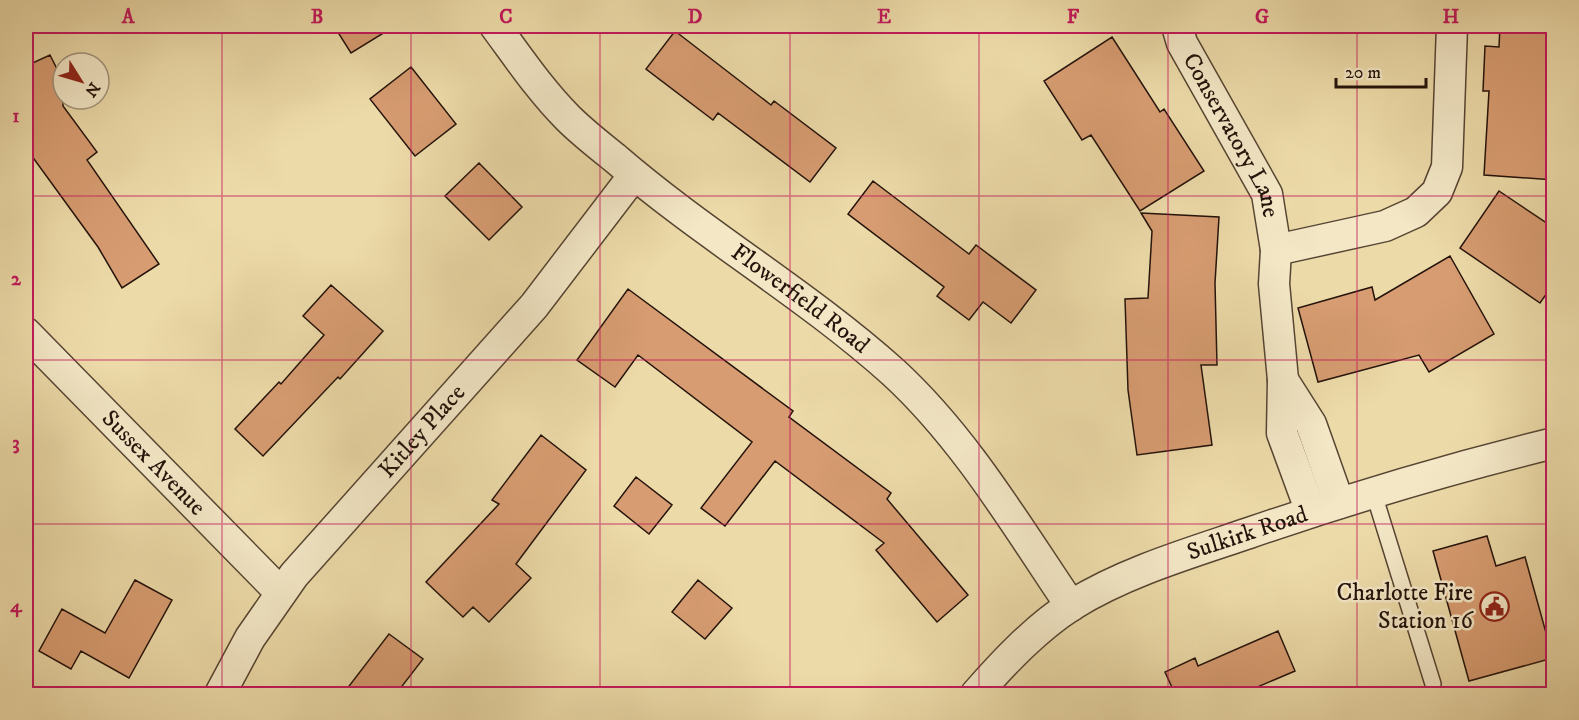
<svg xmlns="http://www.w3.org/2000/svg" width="1579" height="720" font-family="'IM FELL DW Pica',serif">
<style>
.building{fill:#d79c71;stroke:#24130b;stroke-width:1.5}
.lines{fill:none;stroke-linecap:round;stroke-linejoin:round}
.lane-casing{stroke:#564532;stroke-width:18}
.street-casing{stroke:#564532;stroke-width:33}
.lane{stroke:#f3e7c6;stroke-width:15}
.street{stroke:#f3e7c6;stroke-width:30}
.grid{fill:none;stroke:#c2185b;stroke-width:1.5;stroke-opacity:0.55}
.labels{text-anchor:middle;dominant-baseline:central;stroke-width:5;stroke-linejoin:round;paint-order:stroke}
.street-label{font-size:24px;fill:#24130b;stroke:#f3e7c6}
.poi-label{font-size:24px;fill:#24130b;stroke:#f3e7c6;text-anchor:end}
.neatline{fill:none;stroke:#c2185b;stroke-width:2}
.grid-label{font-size:20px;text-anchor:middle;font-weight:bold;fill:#c2185b}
</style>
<rect width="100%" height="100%" fill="#ecdaa8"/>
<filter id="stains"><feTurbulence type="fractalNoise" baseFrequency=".00333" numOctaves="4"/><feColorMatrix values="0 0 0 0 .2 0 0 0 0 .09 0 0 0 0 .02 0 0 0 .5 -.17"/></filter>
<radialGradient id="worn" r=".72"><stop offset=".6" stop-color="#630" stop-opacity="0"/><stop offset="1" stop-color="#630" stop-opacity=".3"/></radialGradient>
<!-- building -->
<path class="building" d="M334 26H395L351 53Z
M1500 26H1554V180L1484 175 1489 91H1483L1485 46 1499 47Z
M675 31 771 105 774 101 836 148 810 182 718 113 713 120 646 69Z
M1112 37 1160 112 1164 109 1204 171 1140 211 1091 135 1082 140 1044 81Z
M50 55 63 81V106L97 152 87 160 159 264 122 288 98 247 26 148V66Z
M411 67 456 124 415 156 370 99Z
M479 163 522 207 489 240 445 196Z
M873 181 969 254 976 245 1036 290 1011 323 983 302 969 320 937 296 944 287 848 214Z
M1499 191 1554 228V283L1540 303 1460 248Z
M1141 213 1219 217 1215 283 1217 365H1201L1212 445 1137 455 1128 390 1125 299 1148 298 1152 231Z
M1450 256 1494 334 1429 372 1419 355 1318 382 1298 308 1372 287 1375 300Z
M331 285 383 331 340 379 338 377 263 456 235 429 279 382 281 384 324 335 303 316Z
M628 289 793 411 789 417 891 493 887 499 968 595 937 622 876 550 884 543 775 461 725 526 701 508 752 442 638 355 615 387 577 360Z
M541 435 586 470 516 564 531 578 489 622 473 607 463 617 426 582 499 504 492 500Z
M636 477 672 505 649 534 614 506Z
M1487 536 1496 566 1525 557 1553 658 1469 681 1433 551Z
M135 580 172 600 129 678 81 651 71 669 39 651 62 609 105 633Z
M698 580 732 608 705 639 672 612Z
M1278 631 1295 671 1241 694H1175L1165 672 1195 658 1198 666Z
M389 634 423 659 396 694H343Z"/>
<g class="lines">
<defs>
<path id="lane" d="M1373 491 1433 684"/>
<g id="street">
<path id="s1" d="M495 26C518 57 540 90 568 118 583 133 600 146 616 159 704 235 806 294 893 372 965 438 1016 525 1071 606"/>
<path id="s2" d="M1177 26 1182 43 1267 194 1276 250 1274 284 1283 380 1282 433 1311 512"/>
<path d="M1276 250 1385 226 1416 212 1437 192 1447 167 1452 26"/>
<path id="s3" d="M26 333 281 593"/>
<path d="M1283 380 1311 424 1339 503"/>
<path id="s4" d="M220 694 250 638 294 575 534 306 634 175"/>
<path id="s5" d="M976 694C1004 662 1036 628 1072 605 1125 572 1190 553 1249 533 1351 498 1448 469 1554 443"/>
</g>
</defs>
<!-- lane casing -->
<use href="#lane" class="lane-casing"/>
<!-- street casing -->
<use href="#street" class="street-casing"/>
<!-- lane -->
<use href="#lane" class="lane"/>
<!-- street -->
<use href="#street" class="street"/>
</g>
<!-- grid -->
<path class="grid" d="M222 26V694M411 26V694M600 26V694M790 26V694M979 26V694M1168 26V694M1357 26V694M26 196H1554M26 360H1554M26 524H1554"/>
<!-- icons -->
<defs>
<symbol id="civic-ring" viewBox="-11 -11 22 22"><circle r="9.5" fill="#f3e7c6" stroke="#8f2418" stroke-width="1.5"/><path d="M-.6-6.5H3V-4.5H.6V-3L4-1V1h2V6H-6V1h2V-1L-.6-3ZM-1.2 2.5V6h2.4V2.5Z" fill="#8f2418"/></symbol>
</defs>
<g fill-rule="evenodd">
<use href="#civic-ring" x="1478" y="590" width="33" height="33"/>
</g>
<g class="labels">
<!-- street labels -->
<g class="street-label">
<text stroke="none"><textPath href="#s2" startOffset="123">Conservatory Lane</textPath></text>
<text stroke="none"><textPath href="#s1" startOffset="412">Flowerfield Road</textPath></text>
<text stroke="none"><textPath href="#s4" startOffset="333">Kitley Place</textPath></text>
<text stroke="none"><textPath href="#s3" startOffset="182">Sussex Avenue</textPath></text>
<text stroke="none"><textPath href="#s5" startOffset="321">Sulkirk Road</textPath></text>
</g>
<!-- poi labels -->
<g class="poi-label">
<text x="1473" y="593">Charlotte Fire<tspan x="1473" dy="28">Station 16</tspan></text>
</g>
</g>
<!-- margin -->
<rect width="1579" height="720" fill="none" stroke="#ecdaa8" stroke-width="66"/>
<!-- north arrow -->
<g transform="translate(81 81) rotate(127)"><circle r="28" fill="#f3e7c6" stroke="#a0927b" stroke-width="1.5"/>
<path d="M0-4.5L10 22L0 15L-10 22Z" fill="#8f2418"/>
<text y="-9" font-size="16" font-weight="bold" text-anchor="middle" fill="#24130b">N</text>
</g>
<!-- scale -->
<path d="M1336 78v9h90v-9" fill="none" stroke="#24130b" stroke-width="3"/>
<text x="1345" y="78" font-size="18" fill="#24130b" stroke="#f3e7c6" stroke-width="4.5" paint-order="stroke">20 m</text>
<rect x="33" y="33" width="1513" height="654" class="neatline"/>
<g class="grid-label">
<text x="128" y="23">A</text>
<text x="317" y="23">B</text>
<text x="506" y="23">C</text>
<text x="695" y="23">D</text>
<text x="884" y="23">E</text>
<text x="1073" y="23">F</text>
<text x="1262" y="23">G</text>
<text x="1451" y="23">H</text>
<text x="16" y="122">1</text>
<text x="16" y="285">2</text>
<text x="16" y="449">3</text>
<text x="16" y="612">4</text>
</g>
<rect width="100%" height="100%" filter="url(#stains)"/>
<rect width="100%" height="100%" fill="url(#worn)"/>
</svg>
